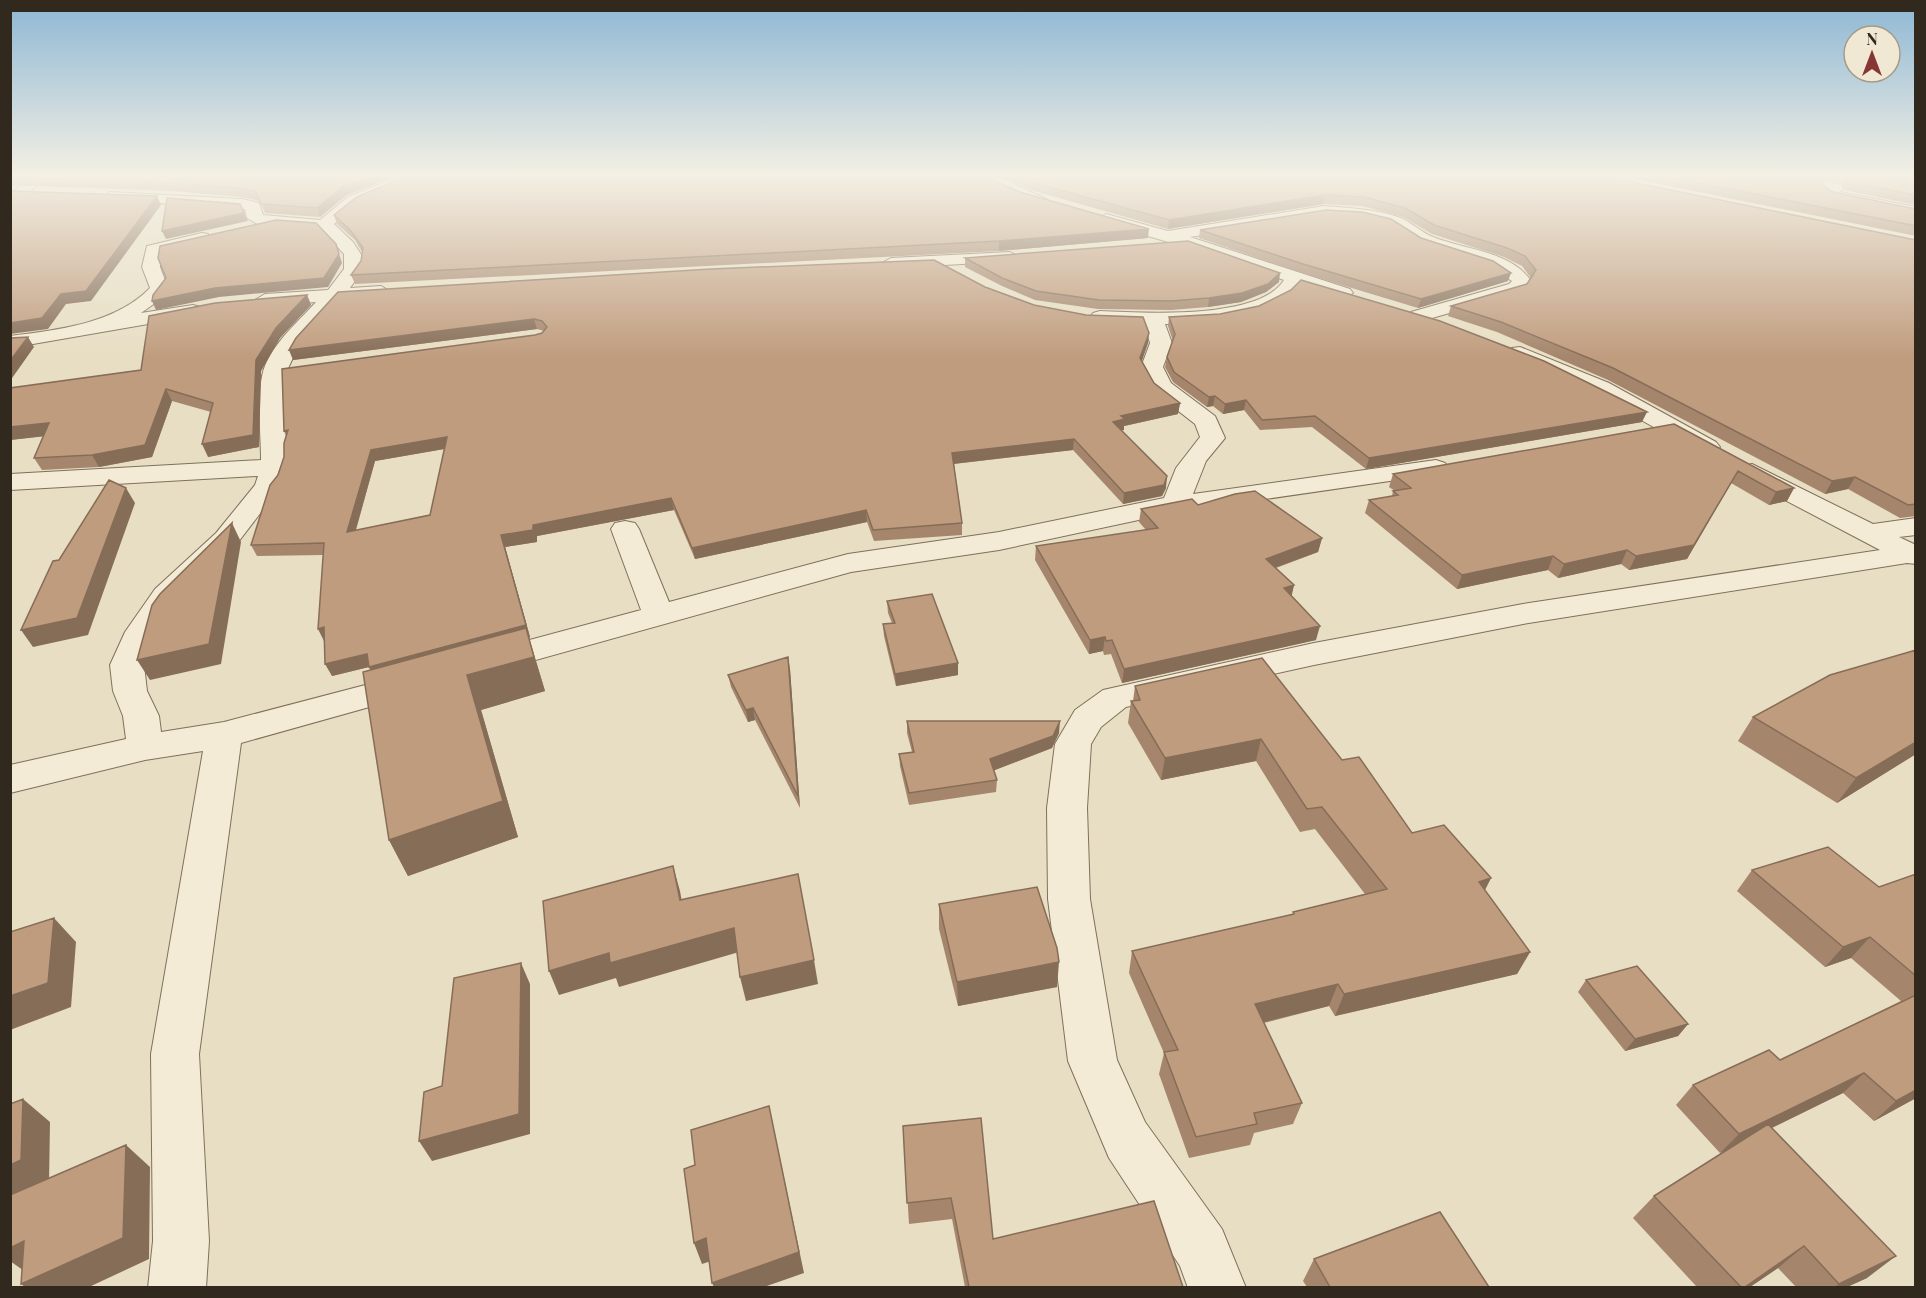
<svg xmlns="http://www.w3.org/2000/svg" width="1926" height="1298" font-family="'Playfair Display',serif">
<style>
.lines{fill:none;stroke-linecap:round;stroke-linejoin:round}
.minor-casing{stroke:#7f705c;stroke-width:2}
.minor{fill:#f3ebd5;fill-rule:evenodd}
.wall{fill:#a5866c;fill-rule:evenodd}
.shaded-wall{fill:#866d58}
.building{fill:#c09c7e;stroke:#866d58;stroke-width:1.5;fill-rule:evenodd}
</style>
<rect width="100%" height="100%" fill="#e7dec3"/>
<g class="lines">
<defs>
<path id="minor" d="M30 177H45L15 206 10 208V194Z
M398 177H418L359 204 334 224 353 242 364 259 363 269 350 288 381 286 391 292 381 298 339 301 298 347 284 377 287 467 281 486 236 545 177 602 157 632 144 665 147 691 159 716 161 732 224 722 411 673 423 676 428 684 423 692 241 743 199 1054 209 1241 206 1288H148L153 1241 151 1054 203 751 145 760 10 793V765L126 739 123 716 113 691 110 665 125 632 155 589 216 533 255 485 258 476 10 490V474L261 460C261 435 257 400 262 376 268 347 297 323 316 302L265 306 255 300 265 294 328 290 344 269V254L320 228 259 225 247 218 245 209 114 200 109 198 106 195 109 192 242 199 259 203 263 215 320 220 348 197Z
M981 177H999L1048 200 1040 205 1035 203Z
M1789 177H1811L1841 185 1843 188 1840 192 1916 207V217L1829 198 1821 193 1824 189 1791 180Z
M1324 206C1350 208 1376 209 1401 218 1412 223 1421 232 1433 237 1465 250 1511 251 1531 281L1523 292 1418 322 1411 320 1408 316 1411 312 1509 284 1512 281 1491 267 1419 244 1390 225 1361 218 1324 216 1190 237 1350 289 1353 293 1343 299 1300 285C1277 321 1204 323 1165 324L1172 343 1163 367 1171 383 1215 416 1225 438 1206 461 1193 494 1436 460 1445 463 1449 468 1445 473 1176 512 999 550 851 572 489 673 477 670 472 662 477 654 641 610 611 529 615 523 625 521 635 523 639 529 669 602 848 554 999 532 1164 498 1176 468 1200 437 1195 424 1154 392 1141 367 1150 343 1144 324 1100 323 1093 321 1090 317 1093 313 1100 311C1143 313 1260 320 1284 280L1182 246 1100 222 1098 219 1106 214 1168 231Z
M202 233 208 234 210 238 208 242 161 253 160 267 168 288 158 301 141 313 193 305 200 307 203 311 200 315 10 348V336C57 330 115 324 150 288L142 267 147 246Z
M1010 252 1019 257 1016 261 891 268 882 263 891 258Z
M1520 347 1609 383 1716 442 1720 447 1716 452 1707 455 1698 452 1593 393 1512 358 1509 353 1512 348Z
M1752 464 1873 524 1916 518V535L1899 537 1916 545V564L1907 563 1523 624 1314 665 1126 707 1101 727 1091 744 1087 808 1090 899 1117 1060 1145 1122 1222 1229 1246 1288H1188L1180 1266 1109 1158 1068 1061 1048 899 1047 808 1055 744 1075 710 1103 690 1314 643 1523 604 1880 550 1743 478 1739 472 1743 466Z"/>
</defs>
<!-- minor casing -->
<use href="#minor" class="minor-casing"/>
<!-- minor -->
<use href="#minor" class="minor"/>
</g>
<!-- wall -->
<path class="wall" d="M10 177H393L347 195 320 217 265 213 260 201 242 197 173 191 172 190 171 191 10 185Z
M1003 177H1607L1916 240V516L1900 518 1848 489 1825 494 1608 380 1497 332 1448 316 1451 306 1527 284 1531 278 1522 266 1504 257 1432 234 1403 217 1362 206 1324 204 1168 229 1031 190Z
M1625 177H1805L1833 192 1916 209V236Z
M1818 177H1916V205L1844 190 1842 183Z
M1020 192 1148 238 999 251 355 284 351 275 361 261 362 252 355 240 337 224 334 215Z
M1200 230 1421 238 1508 281 1418 308 1302 273 1199 238Z
M965 258 1279 282 1266 292 1241 302 1208 307 1171 310 1098 309 1035 300 1002 286 965 267Z
M985 287 1034 305 1148 343 1142 361 1154 383 1180 403 1178 414 1124 426V430H1121L1166 488 1162 496 1123 504 1073 450 954 464 962 523V535L874 541 867 522 695 559 674 510 537 536V542L505 547 530 637 529 638 545 691 481 710 518 837 408 876 389 840 370 670 369 667 332 676 324 641 323 555 257 556 251 545 284 457 286 436 284 431 542 333 544 331 537 329 293 360 338 292ZM444 449 430 515 356 530 375 461Z
M307 295 311 305 280 338 261 371 259 447 208 457 211 412 172 401 152 457 99 467 42 470 34 458 43 436 10 440V388L141 370Z
M1169 317 1642 422 1366 469 1312 427 1260 430 1244 410 1223 414 1213 406 1207 407 1173 382 1165 367 1167 357 1173 341 1168 326Z
M1674 424 1794 488 1787 501 1769 505 1731 483 1687 559 1629 570 1621 564 1558 578 1548 570 1457 589 1365 513 1369 500 1392 496 1393 491H1395L1389 487 1393 474Z
M1198 505 1322 538 1318 552 1276 568 1294 585 1291 596 1316 640 1122 683 1111 654 1104 655 1103 651 1089 654 1035 560 1036 546 1146 530 1139 522 1141 509Z
M887 601 958 675 896 686 884 636 883 624 892 623 888 613Z
M1916 650V754L1837 803 1738 741 1753 717Z
M790 669 800 808 755 720 748 722 731 687 728 675Z
M1135 686 1342 760 1412 833 1491 878 1485 890 1530 952 1517 974 1335 1016 1329 1006 1264 1023 1302 1103 1293 1124 1254 1133 1250 1145 1189 1158 1159 1074 1164 1053 1129 973 1132 951 1293 914V912L1365 894 1315 829 1300 832 1256 761 1161 780 1128 723 1131 701H1133Z
M907 721 1059 733 1052 748 994 770 997 780 996 792 909 805 900 766 899 754 912 752 907 733Z
M1752 870 1879 887 1916 874V1098L1874 1121 1843 1093 1772 1128 1867 1278 1847 1287H1796L1778 1268 1750 1287H1697L1633 1218 1654 1196 1726 1150 1720 1153 1676 1105 1693 1085 1780 1060 1901 1001 1851 958 1825 967 1737 891Z
M939 904 1057 987 958 1006 939 929Z
M1586 980 1688 1024 1678 1036 1625 1051 1578 992Z
M903 1126 993 1239 1183 1287H965L952 1219 909 1224Z
M1314 1259 1489 1287H1307L1303 1281Z"/>
<!-- shaded-wall -->
<path class="shaded-wall" d="M370 177H393L347 195 320 217 317 208 344 186Z
M1325 195 1324 204 1168 229 1169 220Z
M157 196 161 205 91 301 66 304 48 329 10 334V323L61 294Z
M244 213 248 221 166 239 162 231Z
M1149 229 1148 238 999 251V241Z
M336 244 342 263 328 287 219 297 156 310 152 301Z
M1280 273 1279 282 1266 292 1241 302 1208 307 1209 298Z
M1511 273 1508 281 1418 308 1421 299Z
M307 295 311 305 280 338 261 371 259 447 208 457 202 444 276 328Z
M534 319 537 329 293 360 289 350Z
M1149 333 1148 343 1139 368 1140 358Z
M28 337 34 347 10 381V361Z
M166 389 172 401 152 457 99 467 92 455Z
M1215 396 1213 406 1207 407 1209 397Z
M1246 400 1244 410 1223 414 1225 404Z
M1180 403 1178 414 1124 426V430L1112 433 1113 422 1121 416Z
M1647 412 1642 422 1366 469 1369 458Z
M49 423 56 435 10 440V427Z
M447 437 450 448 375 461 352 543 347 532 371 450Z
M1074 439 1073 450 952 464V453Z
M1738 471 1687 559 1629 570 1636 556Z
M1167 476 1166 488 1162 496 1123 504 1124 493Z
M1855 477 1848 489 1825 494 1832 481Z
M126 488 135 503 88 635 33 647 21 630Z
M1794 488 1787 501 1769 505 1776 492Z
M671 498 674 510 537 536V542L505 547 530 637 529 638 545 691 481 710 518 837 408 876 389 840 375 679 369 667 332 676 325 664 367 654 501 535 533 525Z
M866 510 867 522 695 559 692 548Z
M232 523 241 542 221 664 150 680 137 660Z
M1322 538 1318 552 1263 572 1266 559Z
M1627 550 1621 564 1558 578 1564 564Z
M1553 556 1548 570 1457 589 1462 575Z
M1294 585 1291 599 1284 588Z
M1320 626 1316 640 1122 683 1124 669Z
M324 627 330 640 324 641 318 629Z
M1105 637 1103 651 1089 654 1090 640Z
M788 657 790 669 800 808 798 796Z
M958 663V675L896 686 895 674Z
M753 708 755 720 748 722 746 710Z
M1060 721 1059 733 1052 748 990 772V759Z
M1261 739 1256 761 1161 780 1165 758Z
M1916 742V754L1837 803 1856 778Z
M673 866 680 891 686 925 680 900Z
M1491 878 1479 901V882Z
M54 918 76 942 71 1007 10 1030V996Z
M734 928 739 952 619 987 616 978 559 995 549 971 609 953Z
M1870 937 1851 958 1825 967 1843 947Z
M1530 952 1517 974 1335 1016 1344 994Z
M814 960 818 984 746 1001 740 977Z
M1059 962 1057 987 958 1006 957 982Z
M521 963 530 984V1134L432 1161 419 1141Z
M1338 984 1329 1006 1248 1026 1255 1004Z
M1688 1024 1678 1036 1625 1051 1635 1039Z
M1864 1073 1843 1093 1720 1153 1739 1134Z
M1916 1090V1098L1874 1121 1896 1101Z
M23 1099 50 1122 49 1183 10 1201V1165Z
M769 1106 804 1273 764 1287H714L712 1283Z
M126 1145 150 1167 149 1259 89 1287H25L21 1284Z
M706 1238 714 1260 702 1264 694 1243Z
M24 1241 30 1275 10 1261V1248Z
M1804 1246 1778 1268 1750 1287H1745Z
M1896 1256 1867 1278 1847 1287H1835L1839 1284Z"/>
<!-- building -->
<path class="building" d="M10 177H370L344 186 317 208 261 204 256 192 239 188 169 183V180L167 183Z
M404 177H897L960 178 987 177 1020 192 1149 229 999 241 351 275 361 261 363 248 351 231 334 215 357 197Z
M1020 177H1607L1916 240V504L1908 505 1855 477 1832 481 1613 368 1501 322 1451 306 1527 284 1536 270 1525 256 1507 248 1434 225 1405 208 1364 197 1325 195 1169 220 1031 182Z
M1669 177H1805L1824 182V186L1833 192 1916 209V226Z
M1846 177H1916V195L1848 182Z
M10 191 157 196 86 291 61 294 42 318 10 323Z
M167 198 240 204 244 213 162 231Z
M1326 210 1362 212 1391 219 1421 238 1493 261 1511 273 1421 299 1303 264 1200 230Z
M276 220 316 223 336 244 339 254 324 278 215 288 152 301 153 295 166 278 158 258 160 246Z
M1188 241 1280 273 1268 284 1242 293 1209 298 1172 301 1099 300 1036 291 1002 278 965 258Z
M934 260 985 287 1034 305 1086 315 1143 317 1149 333 1140 358 1154 383 1180 403 1121 416 1125 419 1113 422 1167 476 1164 485 1124 493 1074 439 952 453 962 523 873 530 866 510 692 548 671 498 533 525V530L501 535 526 625 369 667 367 654 325 664 324 627 318 629 324 543 251 545 270 485 278 475 284 457V443L288 430 284 431 282 369 535 335 542 333 547 327 542 321 534 319 289 350 296 338 338 292 711 269ZM447 437 430 515 347 532 371 450Z
M1301 280 1440 321 1544 361 1647 412 1369 458 1315 416 1262 420 1246 400 1225 404 1215 396 1209 397 1174 372 1167 357 1175 334 1169 317 1220 314 1259 306 1291 290Z
M307 295 276 328 256 360 253 435 202 444 213 403 166 389 145 445 92 455 34 458 49 423 10 427V388L141 370 149 316 215 303Z
M28 337 10 361V338Z
M1674 424 1794 488 1776 492 1738 471 1694 545 1636 556 1627 550 1564 564 1553 556 1462 575 1369 500 1398 495 1393 491 1411 488 1393 474Z
M109 480 126 488 77 618 21 630 53 561 59 560Z
M1255 491 1322 538 1266 559 1294 585 1284 588 1320 626 1124 669 1112 640 1106 641 1105 637 1090 640 1036 546 1158 528 1141 509 1192 499 1198 505 1235 494Z
M232 523 209 644 137 660 152 605 160 594Z
M932 594 958 663 895 674 883 624 895 623 887 601Z
M526 628 534 657 467 675 503 801 389 840 363 672Z
M1916 650V742L1856 778 1753 717 1830 675Z
M788 657 798 796 753 708 746 710 728 675Z
M1262 658 1342 760 1359 757 1412 833 1444 825 1491 878 1479 882 1530 952 1344 994 1338 984 1255 1004 1302 1103 1254 1113 1257 1124 1196 1137 1164 1052 1178 1050 1132 951 1294 914 1293 912 1387 889 1322 807 1307 809 1261 739 1165 758 1131 701 1140 700 1135 686Z
M907 721H1060L1053 736 990 759 997 780 909 793 899 754 914 752Z
M1828 847 1879 887 1916 874V976L1870 937 1843 947 1752 870Z
M673 866 680 900 798 874 814 960 740 977 734 928 610 963 609 953 549 971 543 901Z
M1037 887 1057 948 1059 962 957 982 939 904Z
M54 918 48 983 10 996V932Z
M521 963 519 1114 419 1141 424 1092 442 1086 454 978Z
M1637 966 1688 1024 1635 1039 1586 980Z
M1916 995V1090L1896 1101 1864 1073 1739 1134 1693 1085 1769 1050 1780 1060Z
M23 1099 21 1160 10 1165V1104Z
M769 1106 799 1252 712 1283 706 1238 694 1243 684 1169 695 1165 691 1130Z
M981 1118 993 1239 1154 1201 1183 1287H969L951 1198 907 1203 903 1126Z
M1768 1124 1896 1256 1839 1284 1804 1246 1745 1287H1741L1654 1196Z
M126 1145 123 1238 21 1284 24 1241 10 1248V1195Z
M1440 1212 1489 1287H1330L1314 1259Z"/>
<!-- sky -->
<linearGradient id="sky" x2="0" y2="1"><stop stop-color="#8db7d4"/><stop offset="0.49" stop-color="#f4f0e4"/><stop offset="1" stop-color="#f4f0e4" stop-opacity="0"/></linearGradient>
<rect width="1926" height="358" fill="url(#sky)"/>
<!-- border -->
<rect width="1926" height="1298" fill="none" stroke="#31281e" stroke-width="24"/>
<!-- north arrow -->
<g transform="translate(1872 54)"><circle r="28" fill="#f0e8d2" stroke="#a49b8a" stroke-width="1.5"/>
<path d="M0-4.5L10 22L0 15L-10 22Z" fill="#863634"/>
<text y="-9" font-size="16" font-weight="bold" text-anchor="middle" fill="#31281e">N</text>
</g>
</svg>
